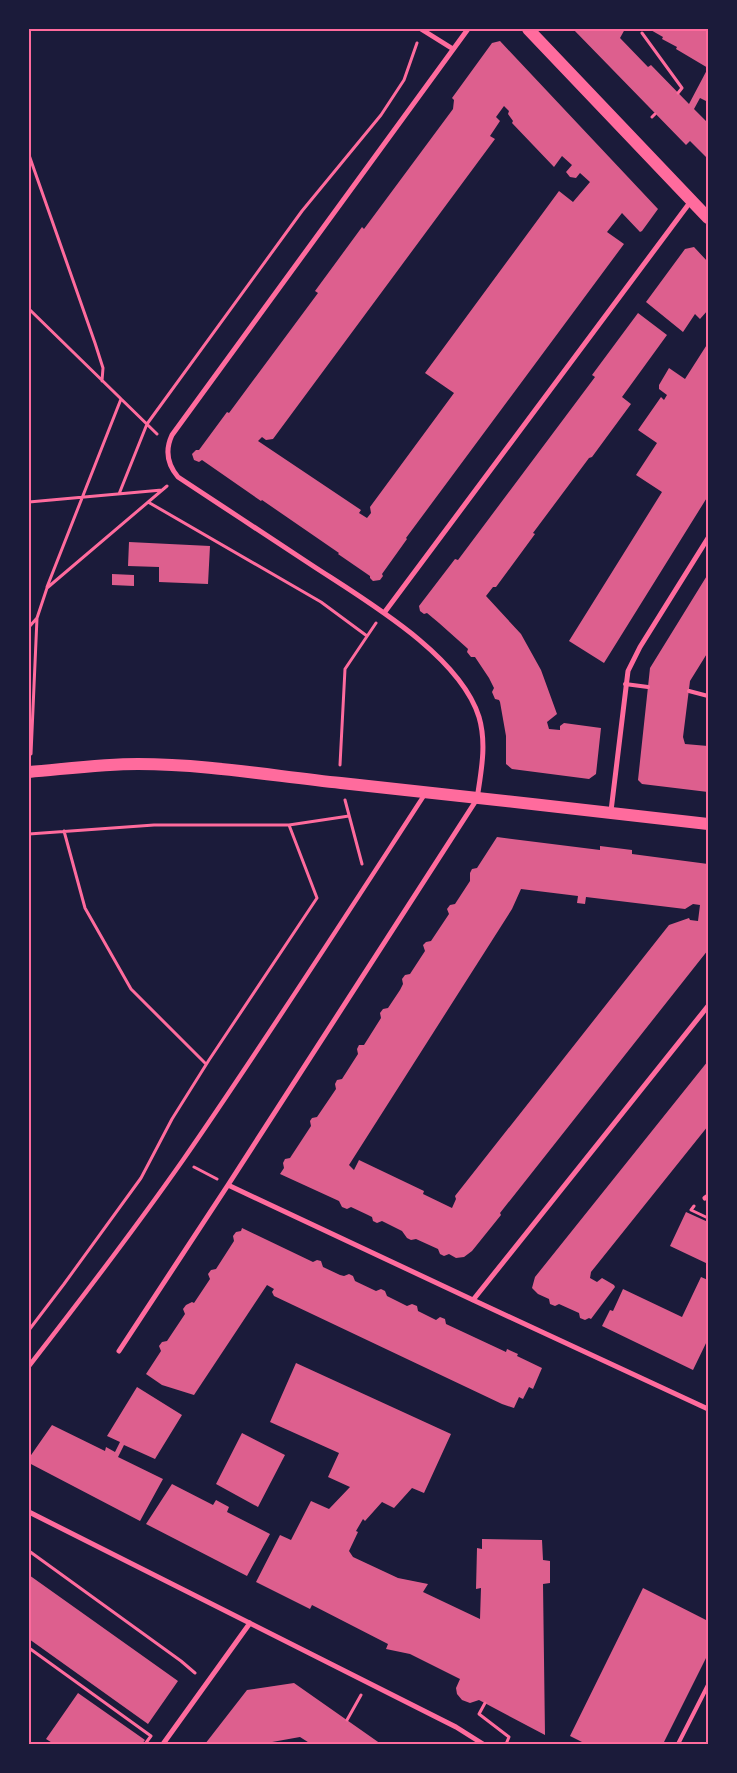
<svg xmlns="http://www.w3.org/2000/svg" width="737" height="1773" font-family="Karla,sans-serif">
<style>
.building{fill:#dd5f8e;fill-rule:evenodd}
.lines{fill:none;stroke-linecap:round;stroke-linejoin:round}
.path{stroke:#ff6b9d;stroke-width:3}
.service{stroke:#ff6b9d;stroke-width:4}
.pedestrian{stroke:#ff6b9d;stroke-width:4.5}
.minor{stroke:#ff6b9d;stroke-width:5}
.primary{stroke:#ff6b9d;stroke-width:12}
.neatline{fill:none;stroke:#ff6b9d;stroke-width:2}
</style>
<rect width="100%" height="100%" fill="#1b1b3a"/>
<!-- building -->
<path class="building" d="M573 29H625L620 38 648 67 651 65 689 104 708 68 676 49 677 47 662 39 663 37 649 29H708V102L700 98 694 109 708 123V159L690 141 686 145Z
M500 41 658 209 642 231 640 232 622 213 607 232 624 244 406 538 407 539 382 574 383 576 380 580 373 581 370 578V576L338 554 339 553 262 500 261 501 202 460 199 462 194 460 192 454 196 450H199L227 412 229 413 318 293 315 291 340 257 362 227 364 229 453 109 454 100 452 98 492 43ZM504 106 509 111 508 114 513 121 512 123 554 167 562 156 572 165 566 172 570 177 576 178 580 173 590 182 573 202 559 191 425 373 454 393 370 507 371 513 367 518 359 513 361 510 258 441 262 437 266 440 273 439 495 139 490 136 500 121 496 117Z
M694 247 708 262V310L700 319 695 314 683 332 646 302 685 249Z
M638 313 667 335 622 397 631 404 592 457 589 458 533 533 535 534 496 587H493L486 596 521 634 541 670 557 714 547 722 549 729 560 730V726L564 723 601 728 596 774 589 779 512 769 506 764V736L500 702 499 700 495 699 492 692 494 688 489 678 475 657H471L467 652 468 649 467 648 439 623 427 613 424 614 420 611 419 606 455 559 458 560 595 377 592 375Z
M708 343V496L604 663 569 641 662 492 636 475 657 443 638 430 661 397 664 400 667 395 659 389V385L669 368 685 379Z
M129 542 210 546 208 584 159 582V567L128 566Z
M112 574 134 575V586L112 585Z
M708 574V652L690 681 683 737 685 744 708 746V792L642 784 638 780 650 668Z
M497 837 600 850V846L632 850V854L708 864V950L500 1213 501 1215 472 1251 464 1257 456 1258 449 1254 444 1256 440 1254 438 1249 416 1239 411 1240 407 1238 402 1231 382 1221 377 1223 373 1221 372 1217 368 1215 351 1207 347 1209 342 1207 339 1201 280 1174 284 1168 283 1163 285 1159 290 1158 311 1126 310 1121 312 1118 317 1117 336 1089 335 1084 337 1080 342 1079 358 1054 357 1049 359 1045H364L381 1018 380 1013 383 1009 388 1008 400 990 403 984 402 979 405 975 410 974 425 951 423 945 426 942 431 941 449 914 447 909 450 905 455 904 470 881V873L472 869 477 868ZM521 889 578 896 577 903 585 904 586 897 685 909 693 904 700 905 698 921 690 920 689 918 669 925 455 1196 456 1199 452 1208 423 1194 424 1191 359 1160 354 1170 349 1165 512 909Z
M708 1061V1126L591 1272 590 1278 597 1282 602 1278 614 1285 615 1287 591 1319 589 1318 585 1320 580 1318 579 1313 559 1304 555 1306 550 1304 549 1299 538 1294 532 1288 535 1277Z
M686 1212 708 1222V1264L670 1246Z
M242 1228 313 1262 317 1260 321 1261 323 1267 340 1275 344 1276 349 1274 353 1276 355 1281 357 1282 376 1291 381 1289 385 1291 387 1296 407 1306 412 1304 417 1306 418 1311 436 1320 440 1317 445 1319 446 1324 506 1352 507 1349 518 1354 517 1356 542 1368 533 1389 529 1387 523 1399 519 1397 514 1408 502 1404 274 1296 272 1292 274 1289 267 1285 194 1395 162 1385 146 1374 161 1351 159 1346 162 1342 167 1341 185 1314 183 1309 186 1305 192 1302 194 1303 210 1279 208 1274 211 1270 216 1269 234 1241 233 1236 236 1232 241 1231Z
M701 1277 708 1280V1339L693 1370 602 1326 610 1310 613 1311 623 1289 682 1317Z
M296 1363 451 1434 424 1493 412 1488 394 1508 382 1502 365 1521 363 1519 356 1531 358 1532 349 1551 353 1557 398 1578 428 1584 423 1592 480 1619 481 1588 476 1589 477 1548 482 1549V1539L542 1540 543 1560 550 1561V1583L543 1584 545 1735 479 1700 470 1703 462 1700 457 1694 456 1688 460 1679 410 1654 386 1649 388 1644 312 1605 310 1609 256 1582 280 1535 291 1540 311 1501 329 1509 350 1487 328 1477 339 1453 270 1422Z
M137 1387 182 1415 155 1459 124 1445 118 1457 163 1479 140 1521 29 1463V1458L52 1425 105 1451 106 1447 115 1452 120 1442 107 1436Z
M242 1433 285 1455 258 1507 216 1484Z
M172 1484 213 1505 216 1500 229 1507 227 1512 270 1534 247 1576 146 1524Z
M29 1575 178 1681 148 1724 29 1639Z
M643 1588 708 1621V1654L663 1744H586L570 1736Z
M294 1683 381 1744H311L300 1737 261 1744H205L247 1690Z
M78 1693 145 1740 142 1744H54L46 1739Z"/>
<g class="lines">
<!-- path -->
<path class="path" d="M642 33 682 88 678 93
M652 117 655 114
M29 155 95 343 103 368 102 381
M29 309 157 434
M119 494 147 424 302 211 381 115 404 80 417 43
M29 502 162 490
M148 502 321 602 367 636
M47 587 121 399
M29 627 37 618 47 588 167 486
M31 754 37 618
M340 765 345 669 376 623
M345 800 362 864
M289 825 349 816
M64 831 85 908 131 989 206 1064
M29 834 154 825H289L317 898 209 1060 172 1119 141 1178 64 1284 29 1330
M194 1167 217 1179
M694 1206 691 1210 708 1218
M29 1551 181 1661 195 1673
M29 1648 151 1736 145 1744
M485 1703 479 1714 509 1737 506 1744
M347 1720 361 1695"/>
<!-- service -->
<path class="service" d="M625 684 648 687
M689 691 708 696
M585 1744H586
M678 1744 708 1685"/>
<!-- pedestrian -->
<path class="pedestrian" d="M29 1366C82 1298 134 1230 183 1160 266 1040 345 917 425 794"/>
<!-- minor -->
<path class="minor" d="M421 29 453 49
M384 613 691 201
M611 811 628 671 640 647 708 538
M228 1185 473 1300 708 1409
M705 1198 708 1196
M473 1300 708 1006
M119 1351 228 1185 477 799C481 772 487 744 479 717 459 653 361 598 307 562 264 534 221 505 178 477 167 464 165 450 172 435L468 29
M29 1512 456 1727 483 1744
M163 1744 250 1623"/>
<!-- primary -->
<path class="primary" d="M528 29 708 218
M29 772C65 769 101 764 138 764 206 764 273 776 341 783 463 796 586 810 708 824"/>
</g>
<!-- border -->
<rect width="737" height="1773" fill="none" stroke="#1b1b3a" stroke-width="60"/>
<rect x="30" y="30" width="677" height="1713" class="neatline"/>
</svg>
